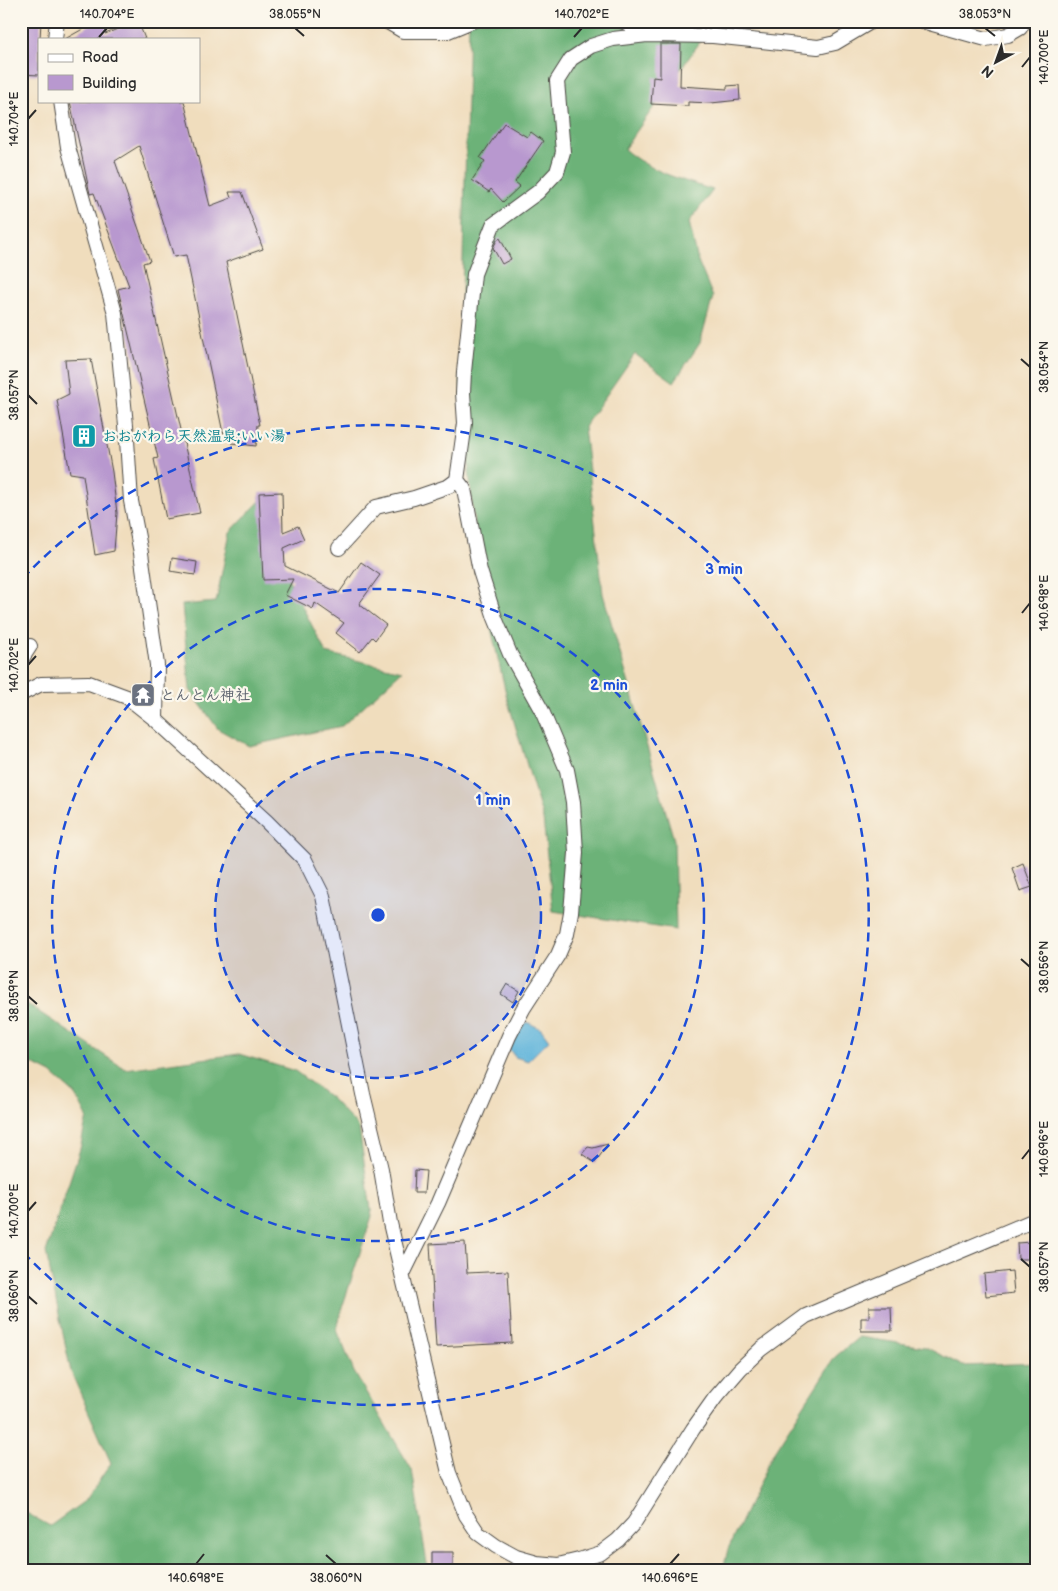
<svg xmlns="http://www.w3.org/2000/svg" width="1058" height="1591" font-family="'Balsamiq Sans','Klee One',sans-serif">
<style>
.forest{fill:#6cb278;stroke:#4c6e52}
.water{fill:#5eb4da;stroke:#447082}
.building{fill:#b898cf}
.lines{fill:none;stroke-linecap:round;stroke-linejoin:round}
.minor-casing{stroke:#494641;stroke-width:16}
.minor{stroke:#fff;stroke-width:14}
.ticks{fill:none;stroke:#2b2b2b;stroke-width:2}
.ring{fill:none;stroke:#1d4ed8;stroke-width:2.5;stroke-dasharray:9 6}
.labels{text-anchor:middle;dominant-baseline:central;stroke-width:4.5;stroke-linejoin:round;paint-order:stroke}
.culture-label{font-size:15px;font-weight:bold;fill:#0d838f;stroke:#fbf7ec;text-anchor:start}
.worship-label{font-size:15px;font-weight:bold;fill:#5b616d;stroke:#fbf7ec;text-anchor:start}
.centre{fill:#1d4ed8;stroke:#fbf7ec;stroke-width:2.5}
.ring-label{font-size:15px;text-anchor:middle;font-weight:bold;fill:#1d4ed8;stroke:#fbf7ec;stroke-width:4.5;stroke-linejoin:round;paint-order:stroke}
.neatline{fill:none;stroke:#2b2b2b;stroke-width:2}
.ticks-label{font-size:12px;text-anchor:middle;fill:#2b2b2b}
</style>
<rect width="100%" height="100%" fill="#fbf7ec"/>
<filter id="ink" filterUnits="userSpaceOnUse"><feTurbulence type="fractalNoise" baseFrequency=".02" numOctaves="2"/><feDisplacementMap in="SourceGraphic" scale="10" xChannelSelector="R" yChannelSelector="G"/><feConvolveMatrix kernelMatrix="1 2 1 2 8 2 1 2 1" color-interpolation-filters="sRGB"/></filter>
<filter id="wash" filterUnits="userSpaceOnUse"><feTurbulence type="fractalNoise" baseFrequency=".0096" numOctaves="4" result="noise"/><feDisplacementMap in="SourceGraphic" scale="20" xChannelSelector="R" yChannelSelector="G"/><feGaussianBlur stdDeviation="1.12" result="paint"/><feColorMatrix in="noise" values="0 0 0 0 0 0 0 0 0 0 0 0 0 0 0 0 0 1.4 0 .05"/><feComposite in="paint" operator="in"/></filter>
<g filter="url(#wash)">
<rect width="100%" height="100%" fill="#f0ddbd"/>
<!-- forest -->
<path class="forest" d="M469 21H715L624 149C649 171 682 180 713 190L689 222 698 261 713 297 700 343 674 382 635 354 584 427 603 594 674 840 676 930 553 911 543 819 507 698 479 576 460 376Z
M261 500 268 539 326 653 402 671 342 726 249 746 218 729 190 690 182 605 216 602 230 532Z
M21 1000 125 1069 239 1054 295 1071 331 1098 359 1128 372 1216 342 1308 337 1330 354 1372 412 1470 428 1570H21V1510L50 1526 86 1500 111 1463 71 1372 46 1252 80 1149 87 1117 76 1095 51 1073 21 1058Z
M859 1337 925 1347 963 1366 1037 1363V1570H723L728 1549 773 1453 835 1357Z"/>
<!-- water -->
<path class="water" d="M527 1022 541 1029 549 1040 528 1061 515 1057 509 1049 519 1031Z"/>
<g id="blocks">
<!-- building -->
<path class="building" d="M21 21H41L40 39H39V75L21 74Z
M97 21H109L105 34 138 21 145 39H65Z
M660 44H681L680 86 727 89V86L739 85 740 100 711 103 688 102V106L651 104 653 77 660 78Z
M70 101H184L210 206 231 198 229 192H242L263 249 226 262 260 425H258L256 446 231 443 233 430 223 433 186 255 174 257 139 146 115 161 150 261 143 263 200 513 166 519 154 459 158 458 118 289 129 286 94 193 90 194Z
M504 123 527 137 531 132 543 141 515 182 520 186 503 202 491 189 489 192 472 180 485 161 480 158Z
M500 238 511 259 502 264 493 248 497 240Z
M91 359 112 472 117 513 114 551 95 555 83 475 70 473 57 400 69 394 65 360Z
M282 492 283 532 298 526 304 539 284 548 285 566 339 593 361 562 380 575 359 604 386 625 375 640 372 637 360 652 336 633 344 623 315 603 313 609 285 595 293 579 263 580 259 493Z
M172 558 197 562 195 575 170 571Z
M1023 863 1032 887 1020 891 1012 868Z
M507 984 519 991 513 1002 501 994Z
M608 1144 595 1163 582 1154 588 1147 593 1148Z
M415 1170 426 1171 424 1193H414Z
M465 1242 467 1273 508 1271 512 1343 436 1347 430 1244Z
M1030 1242 1031 1259H1018L1017 1243Z
M1012 1271 1014 1293 986 1296 984 1274Z
M869 1307H891L892 1331H861V1318H869Z
M432 1552H453V1570H432Z"/>
</g>
</g>
<g filter="url(#ink)">
<use href="#blocks" fill-opacity="0" stroke="#494641" stroke-width="1"/>
<g class="lines">
<defs>
<path id="minor" d="M386 21 403 31H448L472 21
M623 21 647 35
M922 21 986 39 1008 35 1020 28 1024 21
M55 39 57 21
M61 101 68 147 115 313 126 425 131 501 141 553 157 665 156 720
M339 548 376 507 414 498 449 486 457 480
M21 660 30 646
M21 694 41 684 89 683 127 697 156 720 267 822 305 860 323 896 363 1094 381 1169 390 1223 449 1473 466 1515 478 1533 496 1546 516 1557 537 1563 558 1565 579 1560 601 1553 618 1540 634 1523 693 1429 715 1398 740 1369 761 1349 806 1316 1037 1219
M403 1274 438 1203 509 1036 523 1009 558 955 567 934 571 912 576 853 573 802 567 770 542 711 510 654 495 618 480 571 464 489 457 480 465 423 463 393 464 372 474 274 493 225 538 192 557 172 563 152 557 81 571 59 591 46 613 39 647 35 713 36 818 47 835 43 872 21"/>
</defs>
<!-- minor casing -->
<use href="#minor" class="minor-casing"/>
<!-- minor -->
<use href="#minor" class="minor"/>
</g>
</g>
<!-- ticks -->
<path class="ticks" d="M295 28 304 36M985 28 995 36M99 37 107 28M574 37 582 28M1022 67 1030 57M28 119 36 110M1021 359 1030 367M28 395 37 404M1022 613 1030 603M28 665 36 656M1021 959 1030 967M28 996 37 1004M1022 1159 1030 1149M28 1211 36 1202M1021 1259 1030 1267M28 1296 37 1304M326 1555 336 1564M196 1564 204 1554M670 1564 679 1554"/>
<!-- distance rings -->
<circle cx="378" cy="915" r="163" fill="#1d4ed8" fill-opacity=".12"/>
<g class="ring">
<circle cx="378" cy="915" r="163"/>
<circle cx="378" cy="915" r="326"/>
<path d="M23 578A490 490 0 1 1 23 1252"/>
</g>
<!-- icons -->
<defs>
<symbol id="building-square" viewBox="-11 -11 22 22"><rect x="-9" y="-9" width="18" height="18" rx="4" fill="#0f9aa8" stroke="#fbf7ec"/><path d="M-4-6H4V6H1V3H-1V6H-4ZM-2.5-4.3h1.7v1.8h-1.7ZM.8-4.3h1.7v1.8H.8ZM-2.5-1h1.7V.8h-1.7ZM.8-1h1.7V.8H.8Z" fill="#fff"/></symbol>
<symbol id="temple-square" viewBox="-11 -11 22 22"><rect x="-9" y="-9" width="18" height="18" rx="4" fill="#6b7280" stroke="#fbf7ec"/><path d="M0-6L5-2H3V0L6.5 2.5H4V6H1.5V3h-3V6H-4V2.5H-6.5L-3 0V-2H-5Z" fill="#fff"/></symbol>
</defs>
<g fill-rule="evenodd">
<use href="#building-square" x="70" y="422" width="28" height="28"/>
<use href="#temple-square" x="129" y="681" width="28" height="28"/>
</g>
<g class="labels">
<!-- culture labels -->
<g class="culture-label">
<text x="102" y="436">おおがわら天然温泉;いい湯</text>
</g>
<!-- worship labels -->
<g class="worship-label">
<text x="160" y="695">とんとん神社</text>
</g>
</g>
<circle cx="378" cy="915" r="8" class="centre"/>
<g class="ring-label">
<text x="724" y="574">3 min</text>
<text x="609" y="690">2 min</text>
<text x="493" y="805">1 min</text>
</g>
<!-- margin -->
<rect width="1058" height="1591" fill="none" stroke="#fbf7ec" stroke-width="55"/>
<!-- legend -->
<rect x="38" y="38" width="162" height="65" fill="#fbf7ec" stroke="#a8a59f"/>
<rect x="48" y="54" width="25" height="8" fill="#ffffff" stroke="#a8a59f"/>
<text x="82" y="62" font-size="15" fill="#2b2b2b">Road</text>
<rect x="48" y="75" width="25" height="15" fill="#b898cf" stroke="#a8a59f"/>
<text x="82" y="88" font-size="15" fill="#2b2b2b">Building</text>
<!-- north arrow -->
<g transform="translate(996 62) rotate(221)" stroke="#fbf7ec" stroke-width="4" paint-order="stroke">
<path d="M0-4L9 19L0 12L-9 19Z" fill="#2b2b2b"/>
<text y="-8" font-size="14" font-weight="bold" text-anchor="middle" fill="#2b2b2b">N</text>
</g>
<rect x="28" y="28" width="1002" height="1536" class="neatline"/>
<g class="ticks-label">
<text x="107" y="18">140.704°E</text>
<text x="295" y="18">38.055°N</text>
<text x="582" y="18">140.702°E</text>
<text x="985" y="18">38.053°N</text>
<text transform="translate(1044 57) rotate(-90)" y="4">140.700°E</text>
<text transform="translate(14 119) rotate(-90)" y="4">140.704°E</text>
<text transform="translate(1044 367) rotate(-90)" y="4">38.054°N</text>
<text transform="translate(14 395) rotate(-90)" y="4">38.057°N</text>
<text transform="translate(1044 603) rotate(-90)" y="4">140.698°E</text>
<text transform="translate(14 665) rotate(-90)" y="4">140.702°E</text>
<text transform="translate(1044 967) rotate(-90)" y="4">38.056°N</text>
<text transform="translate(14 996) rotate(-90)" y="4">38.059°N</text>
<text transform="translate(1044 1149) rotate(-90)" y="4">140.696°E</text>
<text transform="translate(14 1211) rotate(-90)" y="4">140.700°E</text>
<text transform="translate(1044 1267) rotate(-90)" y="4">38.057°N</text>
<text transform="translate(14 1296) rotate(-90)" y="4">38.060°N</text>
<text x="196" y="1582">140.698°E</text>
<text x="336" y="1582">38.060°N</text>
<text x="670" y="1582">140.696°E</text>
</g>
</svg>
